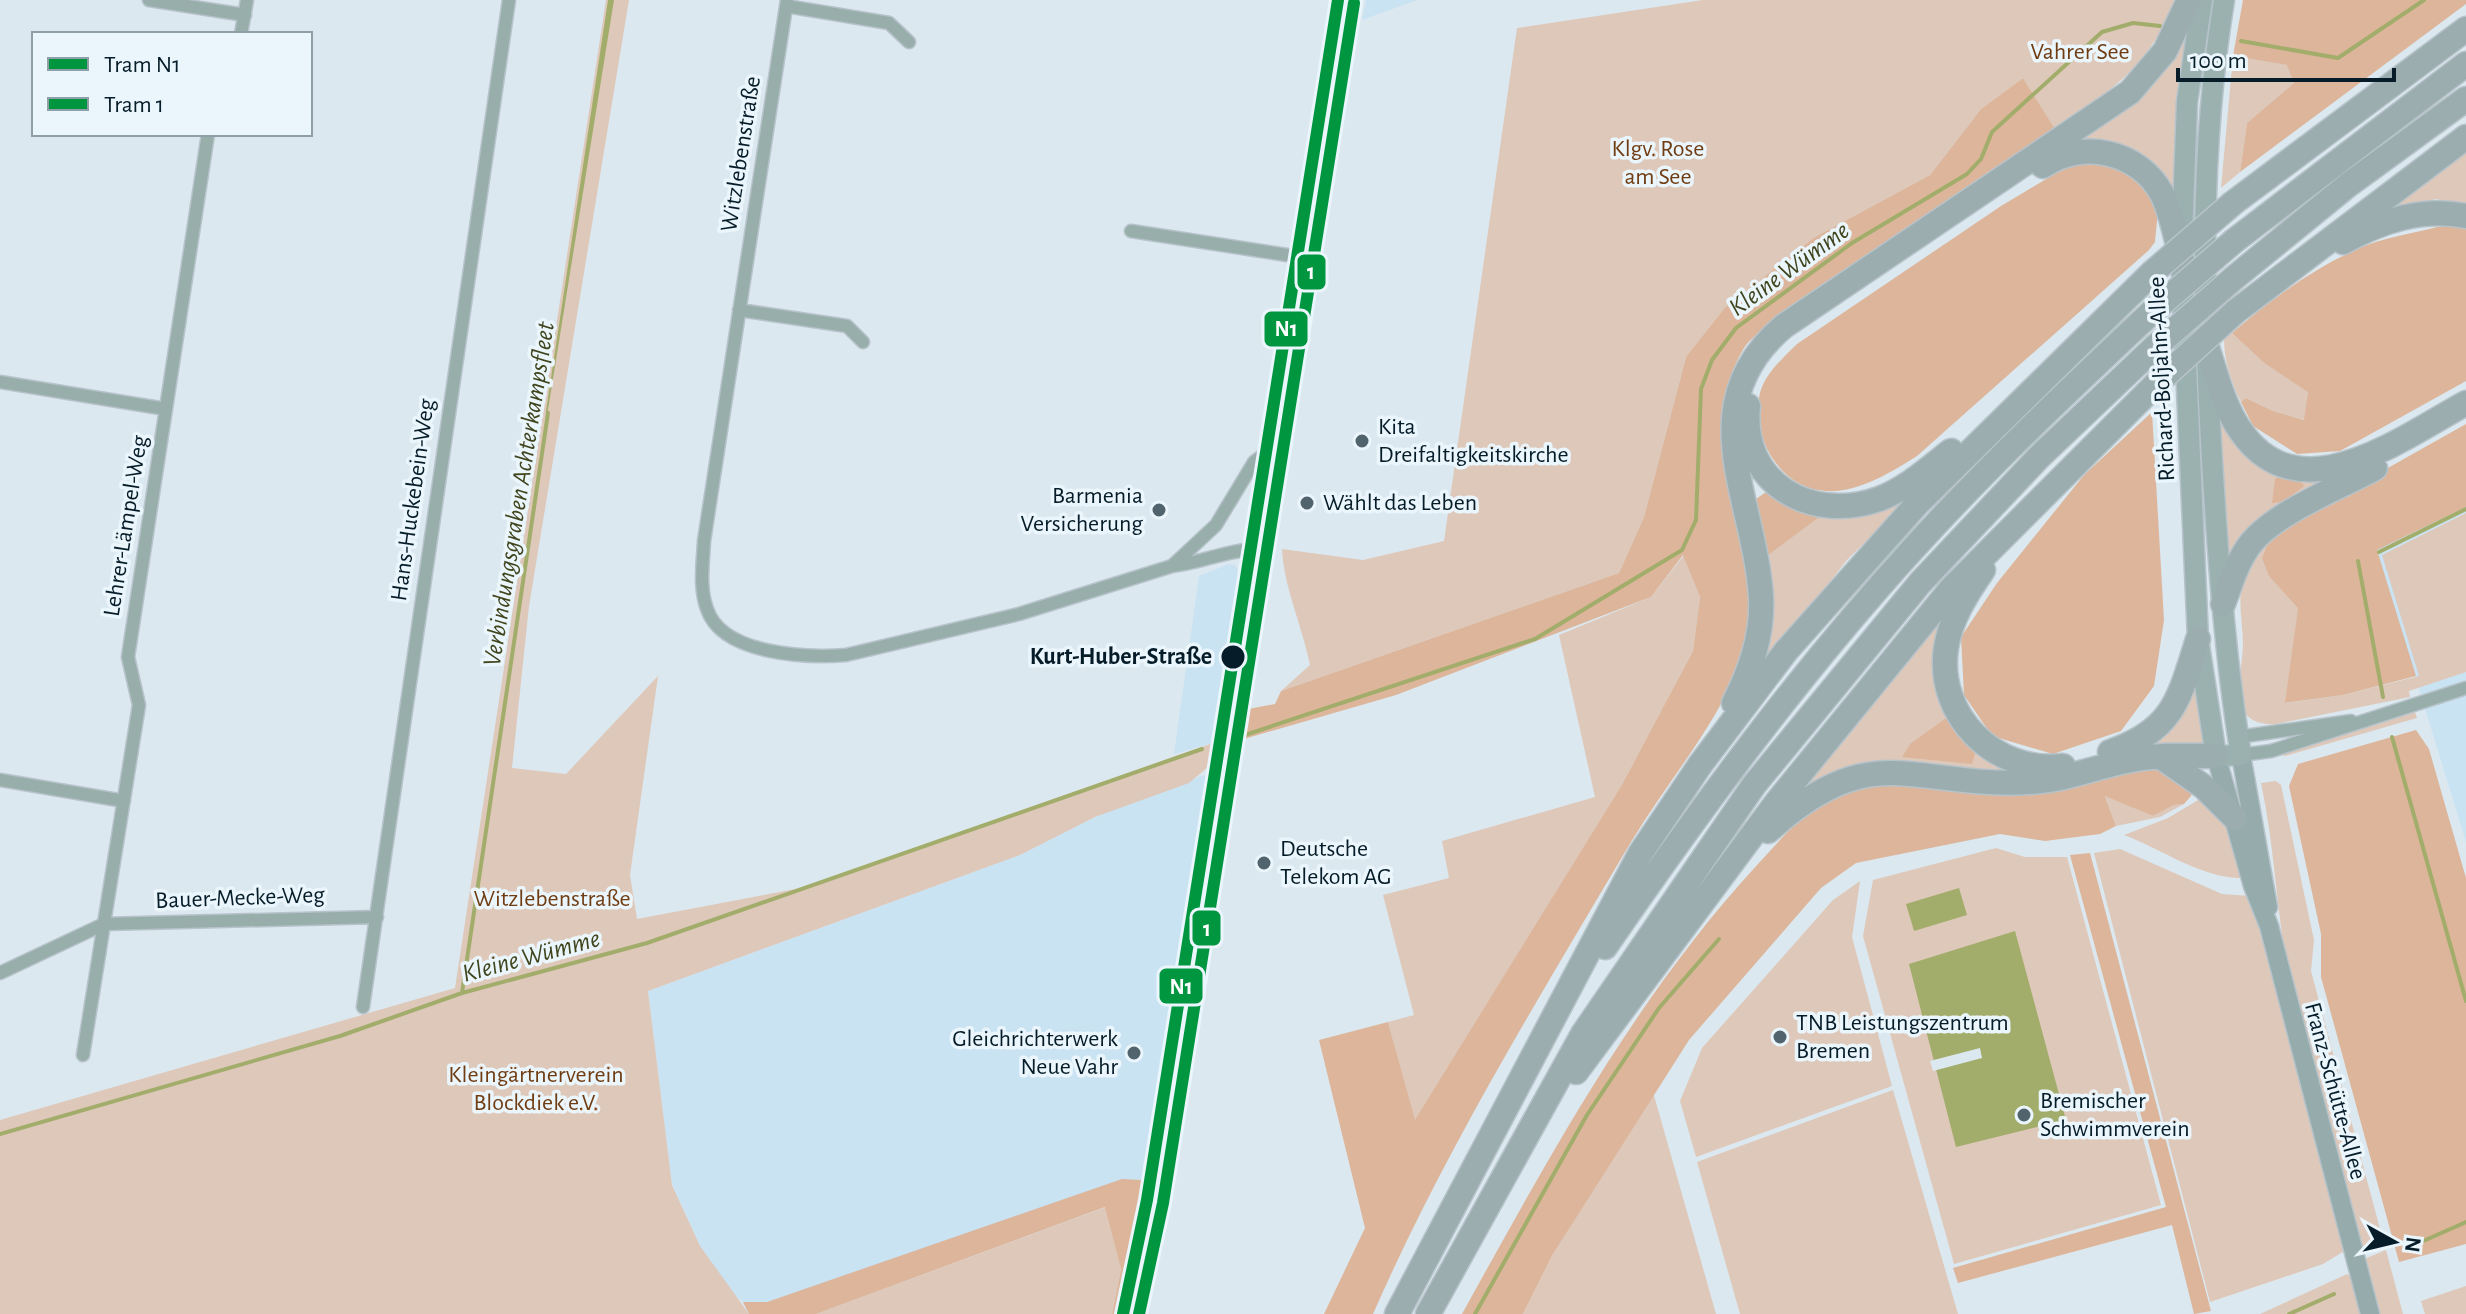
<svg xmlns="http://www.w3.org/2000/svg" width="2466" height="1314" font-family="'Alegreya Sans',sans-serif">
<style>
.built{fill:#c9e3f3}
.green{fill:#dec8ba}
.forest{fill:#dcb59a}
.water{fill:#a3ad6b}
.pier{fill:#dce8ef}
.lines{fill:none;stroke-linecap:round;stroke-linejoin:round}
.stream{stroke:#a3ad6b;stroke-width:4}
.minor-casing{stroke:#b7c3ca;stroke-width:15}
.secondary-casing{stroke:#b7c3ca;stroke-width:21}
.primary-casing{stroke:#b7c3ca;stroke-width:23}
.motorway-casing{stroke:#b7c3ca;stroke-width:27}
.minor{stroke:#98aeab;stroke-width:12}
.secondary{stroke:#96acac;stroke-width:18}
.primary{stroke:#9bb1b0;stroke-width:20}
.motorway{stroke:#9badae;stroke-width:24}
.motorway-bridge-casing{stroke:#b7c3ca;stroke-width:27;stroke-linecap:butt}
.motorway-bridge{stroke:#9badae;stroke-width:24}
.tram-1-casing{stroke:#eaf5fc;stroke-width:18}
.tram-2-casing{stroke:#eaf5fc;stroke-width:18}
.tram-1{stroke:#009640;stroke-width:12}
.tram-2{stroke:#009640;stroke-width:12}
.poi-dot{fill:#51646e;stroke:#eaf5fc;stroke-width:3}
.stop-dot{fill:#061d29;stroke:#eaf5fc;stroke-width:3}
.labels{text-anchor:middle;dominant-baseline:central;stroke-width:7;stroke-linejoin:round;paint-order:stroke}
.park-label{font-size:24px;fill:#703c12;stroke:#eaf5fc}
.street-label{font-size:24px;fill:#061d29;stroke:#eaf5fc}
.poi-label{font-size:24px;fill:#061d29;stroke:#eaf5fc;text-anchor:start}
.stop-label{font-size:24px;font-weight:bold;fill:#061d29;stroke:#eaf5fc;text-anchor:end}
.water-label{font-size:26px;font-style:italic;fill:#40451d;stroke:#eaf5fc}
.line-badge{stroke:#eaf5fc;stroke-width:3}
.badge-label{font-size:22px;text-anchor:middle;font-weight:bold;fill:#fff}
</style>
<rect width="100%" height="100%" fill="#dce8ef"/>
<!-- built -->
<path class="built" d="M1366 0H1417L1362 20Z
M2466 507V513L2382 555 2466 660V842L2376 549Z
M1229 564 1235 565 1240 575 1213 743 1174 754 1199 576Z
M1227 769 1137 1314H1118L1142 1181 767 1302H743L728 1289 700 1246 672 1184 648 991 1020 855 1095 817 1198 777Z"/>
<!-- green -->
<path class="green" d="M606 0H629L529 606 512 768 566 774 658 676 630 875 637 919 801 888 1213 743 1208 767 1189 783 1095 817 1020 855 648 991 672 1185 700 1246 749 1314H0V1120L455 988Z
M1703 0H2177C2145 69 2115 88 2055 129L2023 78 1981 109 1930 175 1815 237 1686 357 1644 517 1619 573 1281 691 1310 665C1302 625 1284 588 1282 549L1363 560 1444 541 1517 28Z
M2192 7 2178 95 2174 203 2070 143Z
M2233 56 2288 65 2294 83 2247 123 2240 172 2221 188Z
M2466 152V207L2437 199 2386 208 2420 188Z
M2232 333 2264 363 2308 391 2305 420 2273 411 2246 398 2241 402C2231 382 2224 361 2224 339Z
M2218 403 2243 444 2343 470 2229 564Z
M1919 489 1846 561 1761 671 1763 559 1821 516Z
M2466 513V672L2409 691 2410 697 2276 724C2225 727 2242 677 2243 645 2243 623 2237 600 2243 578 2249 554 2271 536 2290 523L2298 608 2286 703 2343 695 2419 676 2382 555Z
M1684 555 1700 597 1693 651 1622 786 1415 1122 1388 1022 1414 1015 1383 895 1449 878 1442 841 1595 797 1559 635 1651 597Z
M1941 613 1950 715 1911 743 1977 747 2014 769 2011 774 1899 764 1795 798 1827 750 1841 743Z
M2194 669 2206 750 2150 749Z
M2415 712 2417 718 2285 756 2281 754Z
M2276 781 2281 785 2314 940 2311 971 2383 1240 2360 1249C2337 1165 2309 1080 2292 995 2277 924 2276 853 2261 783Z
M2105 795 2153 816 2174 805 2184 804 2160 817 2116 826Z
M2205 796 2225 816 2245 878C2204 880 2162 849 2124 835L2168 818Z
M1996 848 2025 857H2067L2161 1205 1954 1264 1863 936 1873 880Z
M2120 849 2222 894 2250 896 2346 1250 2323 1264 2210 1302 2094 853Z
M1860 881 1852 937 1892 1086 1696 1157 1680 1101 1702 1048 1833 900Z
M1893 1090 1958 1314H1740L1697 1162Z
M1653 1092 1716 1314H1523L1553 1254Z
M1106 1207 1121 1269 1112 1314H816Z
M2386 1250 2403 1314H2377L2362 1260Z
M2347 1274 2353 1278 2363 1314H2260Z
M2466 1286V1314H2425L2421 1301Z"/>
<!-- forest -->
<path class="forest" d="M2243 0H2466V4L2240 172 2247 123 2294 83 2287 65 2233 56Z
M2023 78 2055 129 1776 320C1766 328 1751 337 1744 348 1683 447 1776 559 1743 656 1718 725 1668 780 1631 842 1540 996 1445 1150 1373 1314H1324L1365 1228 1319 1040 1388 1022 1415 1120 1622 785 1693 651 1700 597 1683 555 1651 597 1396 695 1237 741 1243 710 1275 704 1281 691 1619 573 1644 517 1686 357 1725 308 1815 237 1930 175 1981 109Z
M2073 163 2118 164 2148 190 2158 210 2155 242 2149 250 1917 456C1891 472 1859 493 1826 491 1782 489 1752 440 1759 398 1762 376 1782 359 1797 344L2001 206Z
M2445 225 2466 228V381L2340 451 2297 454 2253 426 2241 402 2246 398 2273 411 2304 420 2308 392 2264 363 2232 333C2273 298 2317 265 2367 245 2392 236 2420 232 2445 225Z
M2152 412 2164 620 2154 686 2121 731 2053 754 1992 736 1964 695 1961 637 1997 583 2084 475Z
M2466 424V507L2377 550 2416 676 2343 695 2285 703 2298 608 2269 576 2262 558 2270 539 2315 509Z
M2284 474 2298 477 2304 486 2283 502 2272 503 2275 479Z
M1769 490 1821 516 1763 559 1753 501Z
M1950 715 1977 747 1972 764 1902 757 1911 743Z
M2416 730 2429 749 2466 878V1244L2399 1262 2321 977V934L2289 786 2298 764Z
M2159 768 2197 789 2184 804 2174 805 2153 816 2105 796 2116 826 2100 834 2045 841 2000 834 1856 863 1821 888 1689 1040 1553 1254 1523 1314H1462C1549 1157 1636 996 1758 864 1785 835 1808 805 1846 791 1902 770 1969 795 2027 794 2055 794 2089 784 2116 775V771Z
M2090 853 2211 1311 2194 1314 2172 1225 1958 1283 1953 1268 2166 1207 2070 855Z
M1217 908 1163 1244 1147 1314H1137L1206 911Z
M1122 1179 1142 1180 1118 1314H1112L1121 1269 1105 1207 816 1314H749L743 1302H767Z"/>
<!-- water -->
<path class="water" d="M608 0H614L547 416 546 411Z
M1959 888 1967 915 1914 931 1906 904Z
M2015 931 2066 1120 1956 1147 1909 964Z"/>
<!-- pier -->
<path class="pier" d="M1980 1048 1982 1058 1933 1071 1930 1061Z"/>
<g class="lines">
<!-- stream -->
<path class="stream" d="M2241 41 2338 58 2424 0
M2379 552 2466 509
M2358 561 2383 697
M1242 736 1535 639 1682 550 1696 520 1701 389 1712 360 1736 328 1852 243 1967 174 1981 159 1992 132 2102 32 2133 23 2160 26
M2392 737 2466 1001
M462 993 548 413
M0 1134 340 1036 462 993 647 943 1202 749
M2421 1242 2466 1222
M1475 1314 1587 1115 1659 1008 1719 939
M2289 1314 2334 1294"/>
<defs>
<path id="minor" d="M149 0 245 15
M787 0 704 541C703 563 699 588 707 609 722 655 807 658 846 655L1019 614 1172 566 1216 525 1254 462 1270 450
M786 6 889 23 909 42
M241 34 247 0
M1131 231 1300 257
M739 310 847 326 863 342
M0 382 166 409
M1172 566C1200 563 1225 551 1254 549
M2238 737 2351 721
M2241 755 2271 751 2466 688
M1220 766 1341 0
M0 780 124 801
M0 973 104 924 377 917
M363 1007 509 0
M83 1055 139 705 128 657 208 134"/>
<path id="secondary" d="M2241 755 2268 907
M2216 756 2253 886 2269 926 2370 1314"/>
<path id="primary" d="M2182 238 2187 102 2202 0
M2182 274 2198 639 2216 756
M2216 756 2241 755C2225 657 2218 558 2212 459 2203 305 2199 153 2224 0"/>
<path id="motorway" d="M2043 166C2082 139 2139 151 2162 194 2172 214 2176 239 2182 261
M2233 203 2466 29
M2234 241 2466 64
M2343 242C2381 221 2422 207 2466 216
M2234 278 2348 185 2466 99
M2235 312 2466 137
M2207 347C2215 372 2222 399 2235 422 2293 521 2398 440 2466 403
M1748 406C1740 484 1811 523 1879 499 1906 489 1928 469 1951 451
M1983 570C1967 593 1950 620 1946 648 1936 716 1995 774 2063 766
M2223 604C2231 583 2237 560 2252 542 2278 511 2339 488 2375 468
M1734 703C1751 670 1763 634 1761 597 1755 499 1690 405 1784 326L2130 92 2165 51 2189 0
M2110 752C2174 730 2179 699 2198 639
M2161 757 2204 787 2235 818
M1768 831C1874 735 1912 789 2030 782 2068 780 2100 765 2137 759 2162 754 2190 756 2216 756
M1605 947C1700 809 1799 674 1912 550 1988 466 2070 389 2153 311
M1576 1072 1777 802 1951 589 2156 384
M1397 1314 1640 854 1700 765 1786 651 1917 504 2152 273
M1428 1314 1583 1034 1754 785 1920 583 2039 457 2155 347"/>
</defs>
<!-- minor casing -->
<use href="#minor" class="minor-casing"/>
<!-- secondary casing -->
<use href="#secondary" class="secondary-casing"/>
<!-- primary casing -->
<use href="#primary" class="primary-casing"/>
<!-- motorway casing -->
<use href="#motorway" class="motorway-casing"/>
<!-- minor -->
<use href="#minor" class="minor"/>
<!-- secondary -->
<use href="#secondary" class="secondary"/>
<!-- primary -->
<use href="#primary" class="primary"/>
<!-- motorway -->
<use href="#motorway" class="motorway"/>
<defs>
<path id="motorway-bridge" d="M2152 273 2233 203
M2153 311 2234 241
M2155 347 2234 278
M2156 384 2235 312"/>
</defs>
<!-- motorway-bridge casing -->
<use href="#motorway-bridge" class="motorway-bridge-casing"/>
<!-- motorway-bridge -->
<use href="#motorway-bridge" class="motorway-bridge"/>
<defs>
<path id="tram-1" d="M1123 1314 1147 1200 1338 0"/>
<path id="tram-2" d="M1139 1314 1163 1203 1354 3"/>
</defs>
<!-- tram-1 casing -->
<use href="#tram-1" class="tram-1-casing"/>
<!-- tram-2 casing -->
<use href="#tram-2" class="tram-2-casing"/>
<!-- tram-1 -->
<use href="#tram-1" class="tram-1"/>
<!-- tram-2 -->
<use href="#tram-2" class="tram-2"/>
</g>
<!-- markers -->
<g class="poi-dot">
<circle cx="1362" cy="441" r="8"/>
<circle cx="1307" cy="503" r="8"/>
<circle cx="1159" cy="510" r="8"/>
<circle cx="1264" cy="863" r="8"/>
<circle cx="1780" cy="1037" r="8"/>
<circle cx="1134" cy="1053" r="8"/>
<circle cx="2024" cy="1115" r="8"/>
</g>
<circle class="stop-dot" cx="1233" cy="657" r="13"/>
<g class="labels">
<!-- park labels -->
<g class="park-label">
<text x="2080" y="52">Vahrer See</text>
<text x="1658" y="149">Klgv. Rose<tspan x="1658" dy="28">am See</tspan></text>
<text x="552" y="899">Witzlebenstraße</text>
<text x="536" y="1075">Kleingärtnerverein<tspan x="536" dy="28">Blockdiek e.V.</tspan></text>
</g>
<!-- street labels -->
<g class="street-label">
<text transform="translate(741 154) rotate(-81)">Witzlebenstraße</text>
<text transform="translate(2162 379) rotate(-93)">Richard-Boljahn-Allee</text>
<text transform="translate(413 500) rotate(-82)">Hans-Huckebein-Weg</text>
<text transform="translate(126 526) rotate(-81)">Lehrer-Lämpel-Weg</text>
<text transform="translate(240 898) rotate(-2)">Bauer-Mecke-Weg</text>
<text transform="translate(2335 1091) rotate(75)">Franz-Schütte-Allee</text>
</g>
<!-- poi labels -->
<g class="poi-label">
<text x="1378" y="427">Kita<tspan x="1378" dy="28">Dreifaltigkeitskirche</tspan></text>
<text x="1143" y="496" text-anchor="end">Barmenia<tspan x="1143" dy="28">Versicherung</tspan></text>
<text x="1323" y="503">Wählt das Leben</text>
<text x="1280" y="849">Deutsche<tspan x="1280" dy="28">Telekom AG</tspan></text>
<text x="1796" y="1023">TNB Leistungszentrum<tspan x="1796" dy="28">Bremen</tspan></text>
<text x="1118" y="1039" text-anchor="end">Gleichrichterwerk<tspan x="1118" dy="28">Neue Vahr</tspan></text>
<text x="2040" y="1101">Bremischer<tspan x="2040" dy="28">Schwimmverein</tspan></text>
</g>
<!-- stop labels -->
<g class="stop-label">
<text x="1212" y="657">Kurt-Huber-Straße</text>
</g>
<!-- water labels -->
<g class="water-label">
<text transform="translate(1789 269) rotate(-36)">Kleine Wümme</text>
<text transform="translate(519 494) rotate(-81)">Verbindungsgraben Achterkampsfleet</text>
<text transform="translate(531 956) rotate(-15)">Kleine Wümme</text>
</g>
</g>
<g class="line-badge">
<rect x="1296" y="253" width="31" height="38" rx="8" fill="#009640"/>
<rect x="1263" y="310" width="46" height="38" rx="8" fill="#009640"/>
<rect x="1191" y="909" width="31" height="38" rx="8" fill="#009640"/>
<rect x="1158" y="967" width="46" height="38" rx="8" fill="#009640"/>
</g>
<g class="badge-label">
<text x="1311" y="279">1</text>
<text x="1286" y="336">N1</text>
<text x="1207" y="936">1</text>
<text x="1181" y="994">N1</text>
</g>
<!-- legend -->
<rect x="32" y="32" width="280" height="104" fill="#eaf5fc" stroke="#8f9fa8" stroke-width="2"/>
<rect x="48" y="58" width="40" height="12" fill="#009640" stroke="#8f9fa8" stroke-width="2"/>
<text x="104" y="72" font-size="24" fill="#061d29">Tram N1</text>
<rect x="48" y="98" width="40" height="12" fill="#009640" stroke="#8f9fa8" stroke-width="2"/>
<text x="104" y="112" font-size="24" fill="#061d29">Tram 1</text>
<!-- north arrow -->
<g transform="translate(2394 1242) rotate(98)" stroke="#eaf5fc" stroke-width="6" paint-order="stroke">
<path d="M0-6L14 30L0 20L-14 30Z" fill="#061d29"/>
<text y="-12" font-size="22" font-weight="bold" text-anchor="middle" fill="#061d29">N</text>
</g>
<!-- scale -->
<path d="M2178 68v12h216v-12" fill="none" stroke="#061d29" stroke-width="4"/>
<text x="2190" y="68" font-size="24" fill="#061d29" stroke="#eaf5fc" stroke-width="6" paint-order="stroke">100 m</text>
</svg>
